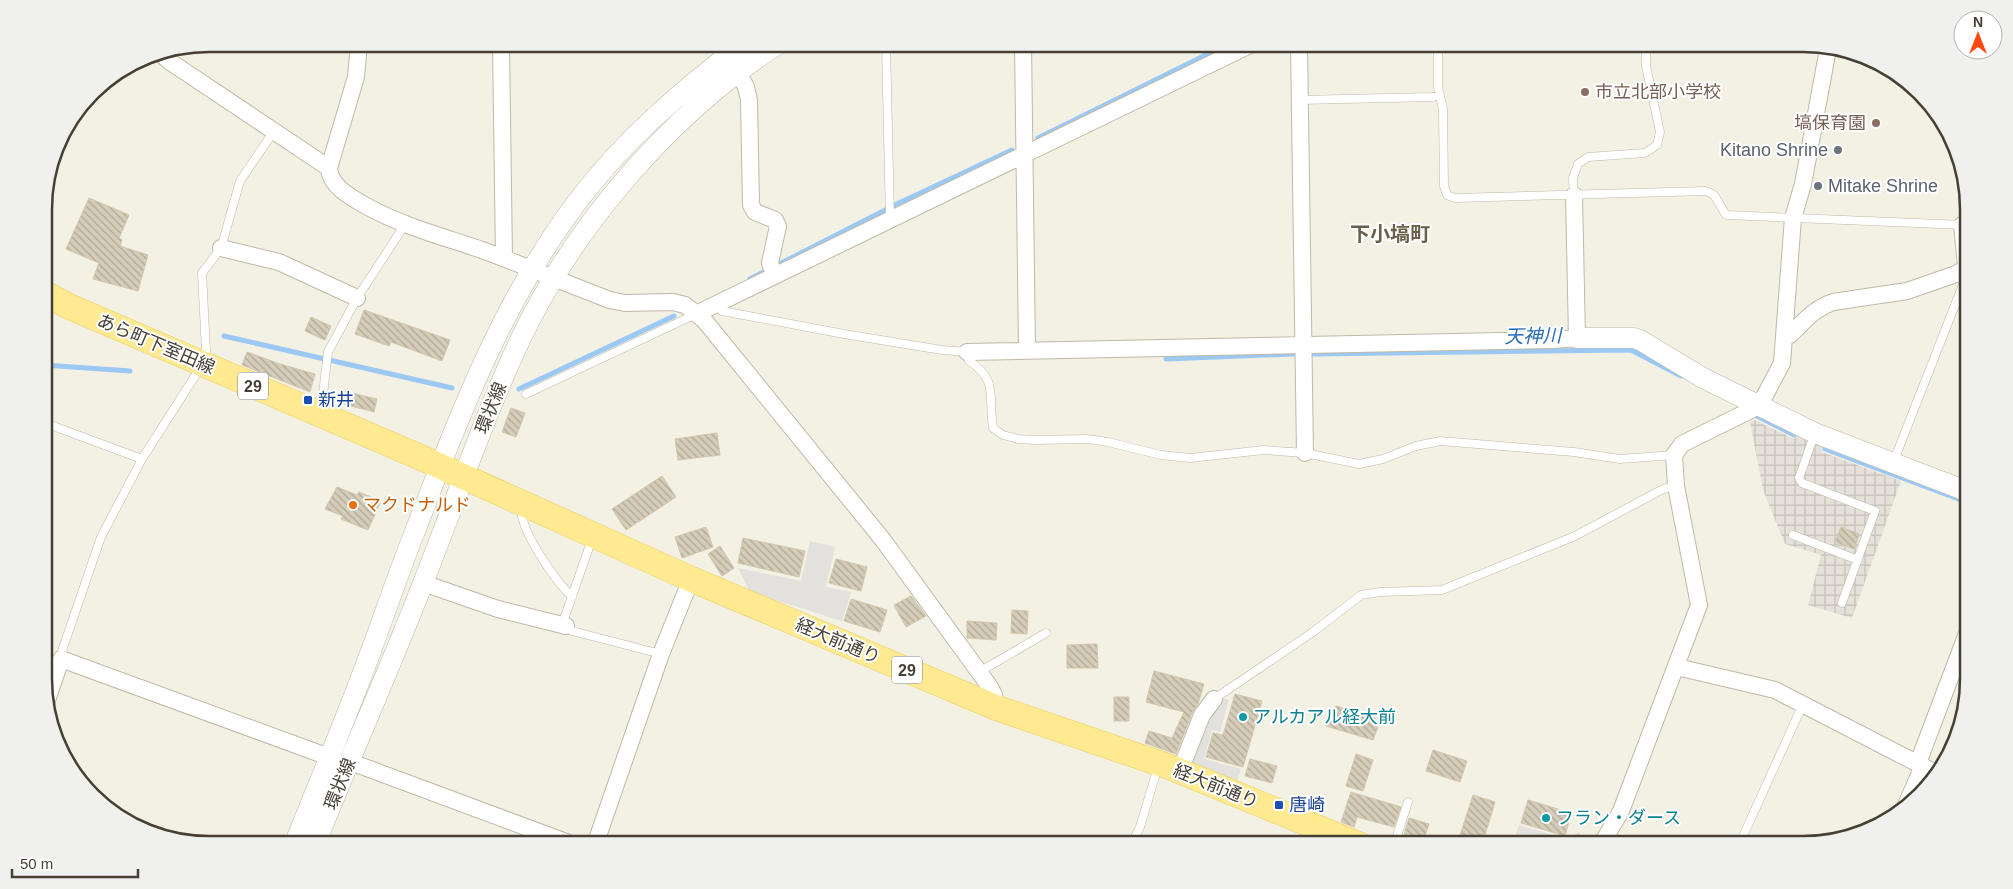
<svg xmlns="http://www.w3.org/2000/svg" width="2013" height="889" font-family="Helvetica,'Noto Sans JP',sans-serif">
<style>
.industrial{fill:url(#industrial-grid)}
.parking{fill:#e3e1dd}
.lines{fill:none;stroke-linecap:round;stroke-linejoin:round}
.stream{stroke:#9cc8f4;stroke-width:5}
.building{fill:url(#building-back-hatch);stroke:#d1c6ac}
.service-casing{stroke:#bfb9a6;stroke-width:9}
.minor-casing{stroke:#bfb9a6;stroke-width:18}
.tertiary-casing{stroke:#bfb9a6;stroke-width:21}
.primary-casing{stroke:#ebcd5a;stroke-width:26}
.service{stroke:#fff;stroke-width:8}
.minor{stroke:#fff;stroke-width:16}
.tertiary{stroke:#fff;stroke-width:20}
.primary{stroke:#ffea91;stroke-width:25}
.education-dot{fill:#8d6e63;stroke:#fff;stroke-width:2}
.worship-dot{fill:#6b7280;stroke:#fff;stroke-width:2}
.transit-dot{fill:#1a4fb4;stroke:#fff;stroke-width:2}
.food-dot{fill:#e8710a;stroke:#fff;stroke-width:2}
.culture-dot{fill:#0f9aa8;stroke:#fff;stroke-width:2}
.labels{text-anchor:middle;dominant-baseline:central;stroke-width:4;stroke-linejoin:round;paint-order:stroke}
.shield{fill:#fff;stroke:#7e7971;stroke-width:1}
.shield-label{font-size:16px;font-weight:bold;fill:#464034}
.education-label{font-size:18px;fill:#785e54;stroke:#fff;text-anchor:start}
.worship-label{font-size:18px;fill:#5b616d;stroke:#fff;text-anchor:end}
.street-label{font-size:18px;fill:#464034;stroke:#fff}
.transit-label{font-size:18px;fill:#164399;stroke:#fff;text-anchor:start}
.food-label{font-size:18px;fill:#c56008;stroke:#fff;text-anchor:start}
.culture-label{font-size:18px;fill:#0d838f;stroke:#fff;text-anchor:start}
.water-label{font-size:19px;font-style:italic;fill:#276cb8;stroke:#fff}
.quarter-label{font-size:20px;font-weight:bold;fill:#69604a;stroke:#fff}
.rim{fill:none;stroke:#464034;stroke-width:2.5}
</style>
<defs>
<pattern id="industrial-grid" width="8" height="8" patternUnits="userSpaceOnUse" patternTransform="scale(1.25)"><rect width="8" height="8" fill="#e5e1d9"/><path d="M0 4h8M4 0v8" fill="none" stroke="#c6c2bb"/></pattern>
<pattern id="building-back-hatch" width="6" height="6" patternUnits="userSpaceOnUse" patternTransform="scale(1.25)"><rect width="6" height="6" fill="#d5cdb9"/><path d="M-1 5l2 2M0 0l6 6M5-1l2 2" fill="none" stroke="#afa897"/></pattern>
</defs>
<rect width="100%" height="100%" fill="#f3f0e4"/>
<!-- industrial -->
<path class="industrial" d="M1755 420 1794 439 1796 433 1824 446 1822 452 1901 481 1852 618 1808 605 1821 555 1785 544 1763 490 1750 422Z"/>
<!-- parking -->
<path class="parking" d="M810 541 835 547 826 587 851 592 842 621 750 592 738 568 801 581Z
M1223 698 1229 700 1220 732 1212 730 1204 759 1241 769 1236 785 1189 764 1205 719Z
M1519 825 1566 839 1579 832 1585 845H1515L1513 844Z"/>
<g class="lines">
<!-- stream -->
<path class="stream" d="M1038 138 1228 44
M750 279 899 203 1012 150
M224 336 452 388
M1313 354 1631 350 1681 376
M1166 359 1294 354
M44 365 130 371
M519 389 674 316
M1757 416 1794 435
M1825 449 1969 503"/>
</g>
<!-- building -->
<path class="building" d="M89 198 129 215 119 238 122 240 120 246 148 255 138 291 93 279 99 263 66 249Z
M364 310 450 340 442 361 391 342 389 346 355 334Z
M311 317 331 326 325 340 305 331Z
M247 352 280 364 315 374 310 392 242 365Z
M343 391 377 399 374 412 340 403Z
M511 408 525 413 516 437 502 432Z
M717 433 720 455 678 460 675 439Z
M662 476 676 497 626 530 612 509Z
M337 487 357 495 359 492 381 501 368 530 341 519 343 516 325 509Z
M706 527 713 547 682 558 675 537Z
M1841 527 1859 534 1854 549 1835 542Z
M743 538 805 551 799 577 738 563Z
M720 546 734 568 722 576 708 554Z
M836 559 867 567 861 591 829 583Z
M911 596 926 616 906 627 894 605Z
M851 599 887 610 880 632 844 621Z
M1012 610 1028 611 1027 634 1011 633Z
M967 621 997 623 996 640 967 638Z
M1097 644 1098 668H1067V645Z
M1154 671 1204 684 1198 704 1193 711 1176 754 1145 743 1149 731 1172 738 1184 712 1146 702Z
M1235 694 1262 701 1243 767 1206 757 1213 733 1223 735Z
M1114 697H1129V721H1114Z
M1336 706 1375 718 1373 726 1378 727 1373 740 1326 726 1330 713 1333 714Z
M1433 750 1467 761 1460 782 1426 771Z
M1356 754 1373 760 1363 791 1346 786Z
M1250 759 1277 766 1272 783 1245 776Z
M1351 792 1401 807 1394 827 1357 817 1354 827 1341 822Z
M1473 795 1495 802 1482 845H1457Z
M1528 800 1571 813 1565 836 1521 823Z
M1409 818 1429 824 1422 845H1401Z"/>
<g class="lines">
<defs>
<path id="service" d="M886 44 890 219
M1438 44V87L1443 109 1444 186 1447 195 1455 198 1706 191 1714 195 1726 215 1964 225
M1299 100 1433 97 1439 95
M1574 195 1573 178 1578 164 1588 157 1645 153 1657 145 1660 132 1646 66V44
M716 304 722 311 844 334 942 350 967 352 969 361C999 380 988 398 993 428L1003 435 1018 439 1035 440 1087 439 1108 442 1161 455 1190 458 1264 450 1305 453 1359 464 1383 459 1416 446 1440 441 1574 452 1620 459 1674 455
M526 394 696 314
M319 411 322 402 328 352 357 298 406 223
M45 423 142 459
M1815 433 1799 478 1802 483 1875 511 1842 603
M1893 463 1964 282 1966 268
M521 507C520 531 555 580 572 597
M1793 535 1858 560
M562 625 592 539
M566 626 572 631 661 654
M61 659 63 648 101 537 142 459 202 365 206 351 202 273 221 248 240 181 274 131
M979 672 1046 633
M1214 699 1313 632 1361 595 1380 592 1442 590 1575 536 1663 489 1676 486
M1131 845 1140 827 1158 767
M1394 845 1408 802
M1739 845 1803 704"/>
<path id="minor" d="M359 44 356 77 329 168C330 187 352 198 368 207 403 226 444 237 482 250 525 266 568 284 610 300L625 303 673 302 685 305 704 320 883 540 990 687 994 695 997 708
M501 44 504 258
M1023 44 1027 350
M1299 44 1305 453
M160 53 169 61 329 168
M738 72 746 87 749 100 751 205 755 212 775 220 778 226 770 263 774 275
M1962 225 1966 266
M221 248 279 262 357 298
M696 314 1252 44
M1785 336 1790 335C1805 321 1813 309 1833 302L1907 291 1956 274 1968 267
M967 352 1553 340 1577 338 1574 195
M423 583 498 609 566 626
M1677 667 1775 690 1934 772
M46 703 61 659 329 757
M348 761 574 845
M1918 763 1969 628
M1180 771 1202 715 1214 699
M1903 812 1923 766
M595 845 661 654 691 579
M1601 845 1621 811 1699 605 1676 486 1674 455 1682 444 1751 410 1764 397 1782 363 1793 218 1803 184 1828 49"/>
<path id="tertiary" d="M1577 338H1634L1640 340 1703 378 1815 433 1969 492
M294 845C316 790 339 735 360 680 379 631 395 582 414 534 459 417 501 303 577 202 623 141 682 90 743 44
M315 845C350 757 389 671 423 583 456 500 484 416 522 336 577 222 672 113 778 44"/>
<path id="primary" d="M44 293 68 306 422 458 691 579 997 708 1170 767 1360 845"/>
</defs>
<!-- service casing -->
<use href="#service" class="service-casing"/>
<!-- minor casing -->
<use href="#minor" class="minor-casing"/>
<!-- tertiary casing -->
<use href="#tertiary" class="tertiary-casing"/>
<!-- primary casing -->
<use href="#primary" class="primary-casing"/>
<!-- service -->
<use href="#service" class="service"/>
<!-- minor -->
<use href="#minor" class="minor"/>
<!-- tertiary -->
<use href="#tertiary" class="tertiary"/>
<!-- primary -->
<use href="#primary" class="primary"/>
</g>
<!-- markers -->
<g class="education-dot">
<circle cx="1585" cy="92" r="5"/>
<circle cx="1876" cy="123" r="5"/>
</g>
<g class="worship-dot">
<circle cx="1838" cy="150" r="5"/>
<circle cx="1818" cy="186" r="5"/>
</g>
<g class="transit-dot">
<rect x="303" y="395" width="10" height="10" rx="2.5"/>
<rect x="1274" y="800" width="10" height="10" rx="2.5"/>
</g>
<circle class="food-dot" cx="353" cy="505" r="5"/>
<g class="culture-dot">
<circle cx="1243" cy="717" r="5"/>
<circle cx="1546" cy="818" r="5"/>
</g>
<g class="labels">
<!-- shield labels -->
<g class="shield">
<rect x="238" y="372.5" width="30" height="27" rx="4"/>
<rect x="892" y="656.5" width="30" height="27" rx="4"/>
</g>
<g class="shield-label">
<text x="253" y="386">29</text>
<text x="907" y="670">29</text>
</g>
<!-- education labels -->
<g class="education-label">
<text x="1595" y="92">市立北部小学校</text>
<text x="1866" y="123" text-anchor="end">塙保育園</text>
</g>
<!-- worship labels -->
<g class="worship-label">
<text x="1828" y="150">Kitano Shrine</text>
<text x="1828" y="186" text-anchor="start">Mitake Shrine</text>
</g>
<!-- street labels -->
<g class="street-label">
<text transform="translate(156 344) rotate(23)">あら町下室田線</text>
<text transform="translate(491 408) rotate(-68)">環状線</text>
<text transform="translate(838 641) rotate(23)">経大前通り</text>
<text transform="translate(340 784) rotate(-68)">環状線</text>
<text transform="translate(1216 786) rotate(22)">経大前通り</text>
</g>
<!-- transit labels -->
<g class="transit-label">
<text x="318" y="400">新井</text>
<text x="1289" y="805">唐崎</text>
</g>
<!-- food labels -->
<g class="food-label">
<text x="363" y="505">マクドナルド</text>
</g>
<!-- culture labels -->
<g class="culture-label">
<text x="1253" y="717">アルカアル経大前</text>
<text x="1556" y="818">フラン・ダース</text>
</g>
<!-- water labels -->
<g class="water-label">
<text transform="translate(1533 336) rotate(-1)">天神川</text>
</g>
<!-- quarter labels -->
<g class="quarter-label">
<text x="1390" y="234">下小塙町</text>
</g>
</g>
<!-- crop -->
<path d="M0 0H2013V889H0ZM209 52H1803A157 157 0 0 1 1960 209V679A157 157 0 0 1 1803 836H209A157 157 0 0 1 52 679V209A157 157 0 0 1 209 52Z" fill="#f0f0ef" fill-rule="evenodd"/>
<path class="rim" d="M209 52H1803A157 157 0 0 1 1960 209V679A157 157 0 0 1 1803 836H209A157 157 0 0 1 52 679V209A157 157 0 0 1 209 52Z"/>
<!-- north arrow -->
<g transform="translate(1978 35)"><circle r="24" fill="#ffffff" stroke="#b5b3ae"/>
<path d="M0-4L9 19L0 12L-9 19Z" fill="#ff4a0f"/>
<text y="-8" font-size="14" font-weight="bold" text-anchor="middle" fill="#464034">N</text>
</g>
<!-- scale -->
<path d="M12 869v8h126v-8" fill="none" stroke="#464034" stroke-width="2.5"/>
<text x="20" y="869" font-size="15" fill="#464034" stroke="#ffffff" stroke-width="4" paint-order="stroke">50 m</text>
</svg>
